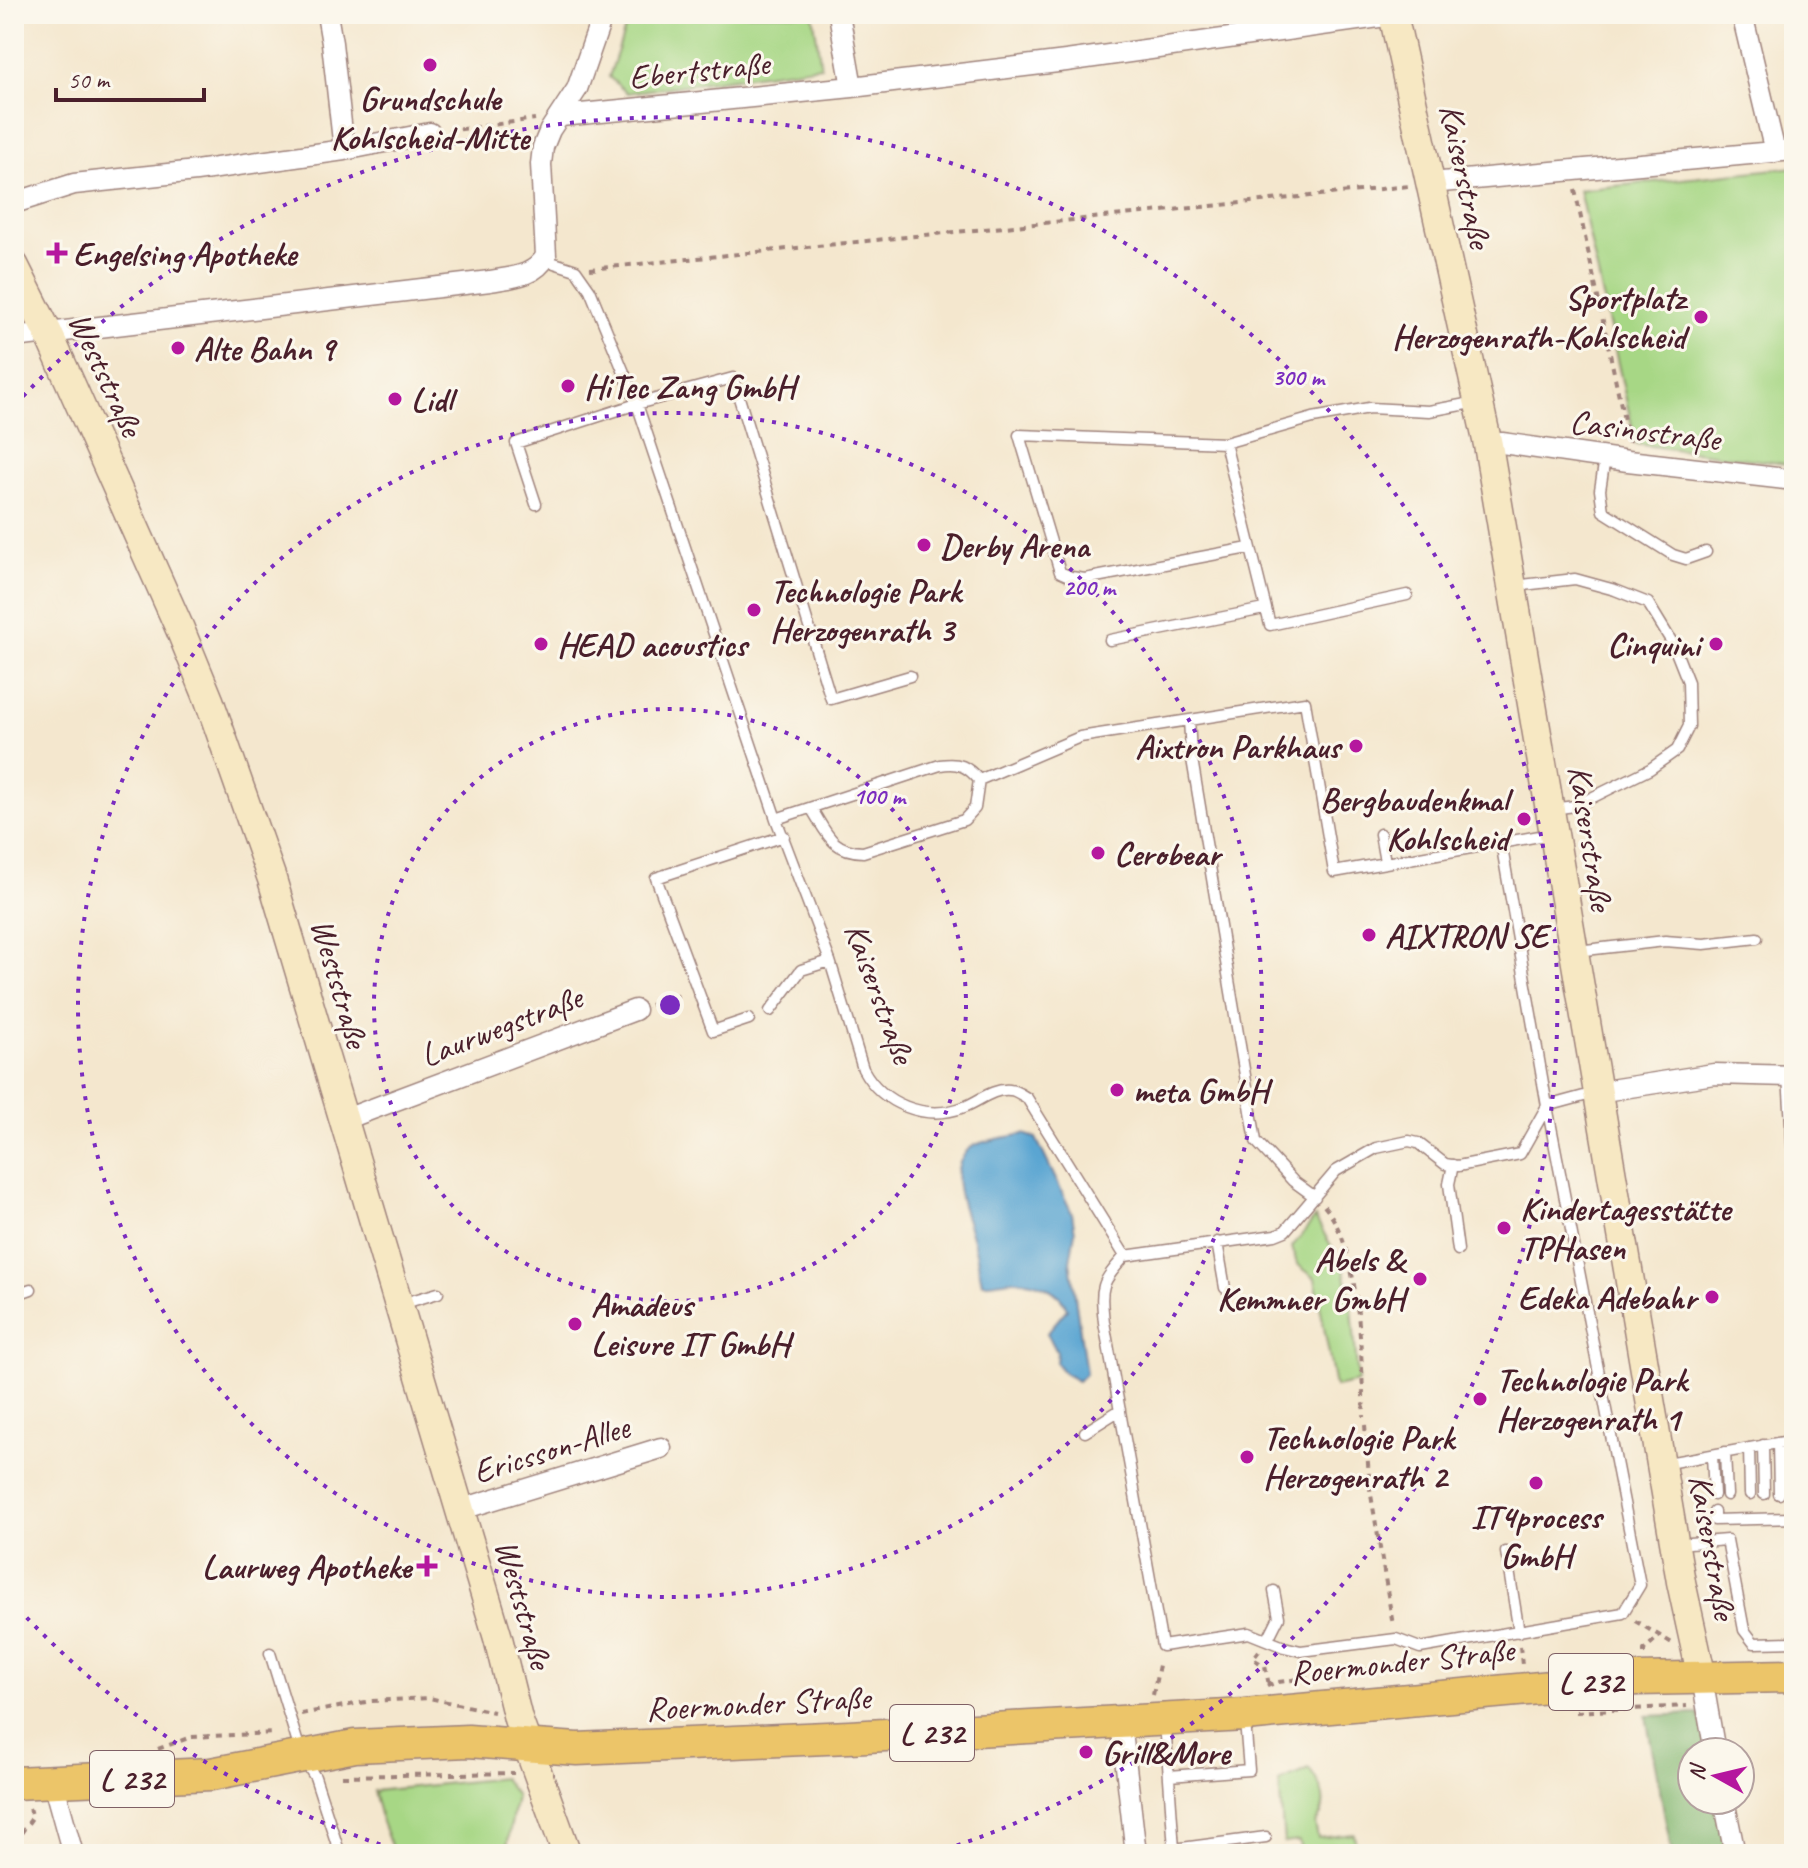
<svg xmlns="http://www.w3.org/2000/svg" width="1808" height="1868" font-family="Caveat,sans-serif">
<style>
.green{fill:#a7d785;stroke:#787b58;stroke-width:2}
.forest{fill:#85b872;stroke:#686c4e;stroke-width:2}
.water{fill:#5aa5d2;stroke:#52627e;stroke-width:2}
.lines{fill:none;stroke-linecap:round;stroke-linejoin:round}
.lane-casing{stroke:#9f837c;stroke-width:13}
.street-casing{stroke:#9f837c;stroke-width:23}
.secondary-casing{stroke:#9f837c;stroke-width:31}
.primary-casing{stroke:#9f837c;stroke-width:35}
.path{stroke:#9f837c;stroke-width:4;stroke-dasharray:6 6;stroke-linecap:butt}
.lane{stroke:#fff;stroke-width:10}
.street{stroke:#fff;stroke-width:20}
.secondary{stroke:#f7e8c3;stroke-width:28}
.primary{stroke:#ecc569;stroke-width:32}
.ring{fill:none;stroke:#7b2cbf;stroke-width:4;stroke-dasharray:4 8}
.poi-dot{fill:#b5179e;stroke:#fbf7ec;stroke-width:3}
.labels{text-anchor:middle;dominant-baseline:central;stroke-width:6;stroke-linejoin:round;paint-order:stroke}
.shield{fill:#fbf7ec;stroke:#7f6065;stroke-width:2}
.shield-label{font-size:32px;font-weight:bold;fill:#4a1f2b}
.street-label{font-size:34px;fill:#4a1f2b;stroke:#fbf7ec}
.poi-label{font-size:34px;font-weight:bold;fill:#4a1f2b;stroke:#fbf7ec;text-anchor:start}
.centre{fill:#7b2cbf;stroke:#fbf7ec;stroke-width:4}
.ring-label{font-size:24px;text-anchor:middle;font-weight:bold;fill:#7b2cbf;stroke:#fbf7ec;stroke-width:6;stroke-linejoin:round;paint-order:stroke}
</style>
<rect width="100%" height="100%" fill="#fbf7ec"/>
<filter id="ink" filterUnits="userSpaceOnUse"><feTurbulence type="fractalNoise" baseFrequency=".0125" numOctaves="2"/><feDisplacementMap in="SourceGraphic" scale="16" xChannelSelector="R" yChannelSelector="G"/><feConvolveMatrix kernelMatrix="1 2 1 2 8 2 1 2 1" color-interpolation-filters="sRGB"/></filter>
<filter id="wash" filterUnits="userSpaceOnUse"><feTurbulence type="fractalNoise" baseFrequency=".006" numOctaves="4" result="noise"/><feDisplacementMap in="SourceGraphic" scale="32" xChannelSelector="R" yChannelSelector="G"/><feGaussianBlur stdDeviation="1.8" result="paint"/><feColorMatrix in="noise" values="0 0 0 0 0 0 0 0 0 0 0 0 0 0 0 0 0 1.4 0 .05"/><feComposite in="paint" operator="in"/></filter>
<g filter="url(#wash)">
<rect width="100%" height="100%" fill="#f4e7ce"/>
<!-- green -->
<path class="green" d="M630 14H813L821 66 627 93 609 77Z
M1794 167V465L1636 444 1579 190Z
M1315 1218 1343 1266 1352 1307 1358 1382 1335 1387 1315 1278 1297 1264 1292 1247Z
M1309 1769C1323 1787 1330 1805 1315 1824L1318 1838 1354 1834 1357 1854H1301L1299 1841 1284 1843 1279 1782Z
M503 1778 516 1796 506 1853 394 1854 382 1822 374 1791Z"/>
<!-- forest -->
<path class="forest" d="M1699 1714 1707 1752H1692V1800H1716L1727 1854H1672L1646 1716Z"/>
<!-- water -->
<path class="water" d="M1024 1134 1036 1138 1072 1213 1075 1232 1070 1261 1086 1373 1078 1381 1065 1374 1056 1363 1057 1352 1047 1333 1067 1309C1061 1289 1034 1280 1014 1280 1003 1280 993 1284 982 1283 979 1269 977 1254 973 1240 966 1214 944 1171 969 1149 979 1140 1010 1137 1024 1134Z"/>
</g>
<g filter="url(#ink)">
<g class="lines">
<defs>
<path id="lane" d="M545 260 576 270 590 290 637 404 776 819 940 765C959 762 967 766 979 780L975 808 964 820 863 852C831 851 827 833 811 808
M1225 443 1270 625 1407 595
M1605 458 1600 490 1603 511 1673 555 1686 559 1706 552
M536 504 516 443 637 404 733 378 831 699 910 676
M1249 548 1085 579 1071 577 1060 572 1019 435 1225 443 1313 418 1369 408 1429 411 1477 402
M1514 586 1575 579 1615 590 1648 603 1673 644 1688 682 1689 726 1677 750 1650 769 1575 806 1551 809
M1110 640 1264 609
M1189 720 1191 753 1256 1141 1293 1181 1315 1197
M979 780 1080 737 1305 702 1334 872 1551 834
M776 819 830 961 863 1069C882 1104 925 1122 964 1107 978 1102 993 1088 1010 1090 1015 1090 1022 1095 1027 1098L1125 1256
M1380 834 1385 862
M1501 842 1547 1106 1640 1585 1623 1613 1420 1648 1396 1639 1301 1651 1284 1647 1249 1633 1162 1646 1104 1322C1100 1285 1101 1284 1125 1256L1275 1235 1285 1231 1336 1171 1376 1148 1409 1141 1418 1143 1445 1164 1458 1166 1520 1154 1547 1106 1595 1093
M1577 951 1665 941 1704 944 1757 938
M770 1011 801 970 830 961
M749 1019 713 1031 656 878 784 836
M1788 1076 1794 1173
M1453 1165 1449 1184 1458 1250
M1217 1242 1225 1288
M14 1295 31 1289
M401 1304 438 1293
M1085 1432 1120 1410
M1778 1443 1779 1494
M1763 1445 1764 1494
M1749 1448 1750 1494
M1725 1452 1727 1495
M1712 1455 1714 1495
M1662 1464 1794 1440
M1714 1512V1520L1794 1518
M1677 1544 1727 1540 1744 1630 1754 1643 1794 1642
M1506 1552 1519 1632
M1268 1639 1279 1617 1274 1591
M270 1653 302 1757 315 1777 340 1854
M1165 1722 1174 1849 1266 1837
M1169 1776 1249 1770 1245 1721"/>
<path id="street" d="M327 14 332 43 344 150
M839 14 852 87
M1742 14 1775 152
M561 116 852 87 1066 61 1393 15
M1431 183 1794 150
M14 203 74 184 196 171 344 150 430 133
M14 337 490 281C512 277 534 277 546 256L541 164 543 147 550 130 577 89 603 14
M1488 445 1502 443 1628 461 1794 480
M1597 1092 1714 1074 1794 1076
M343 1120 635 1010
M459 1510 661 1448
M1702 1678 1715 1752
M1121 1723 1136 1854
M53 1782 73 1854
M1724 1800 1735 1854"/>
<path id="secondary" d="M1393 14 1488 445 1681 1582 1702 1678
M14 265 48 333 180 629 209 700 272 879 498 1638 518 1719 567 1854"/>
<path id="primary" d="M14 1783 211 1774 355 1746 468 1741 577 1749 849 1737 1245 1715 1637 1679 1794 1676"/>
</defs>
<!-- lane casing -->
<use href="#lane" class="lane-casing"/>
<!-- street casing -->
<use href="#street" class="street-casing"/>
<!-- secondary casing -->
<use href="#secondary" class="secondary-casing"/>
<!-- primary casing -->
<use href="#primary" class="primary-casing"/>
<!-- path -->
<path class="path" d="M448 131 535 119
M1575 190 1629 443
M590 269 1409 186
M650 1005 684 994
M1324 1206C1362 1249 1361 1361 1364 1417
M1365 1425 1370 1489 1393 1625
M1635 1621 1672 1643
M1520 1646 1522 1665
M1259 1651 1253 1659 1265 1666 1269 1685
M1644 1654V1650L1658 1637
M1267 1686 1278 1682 1396 1666 1410 1659
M1153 1695 1160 1660
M1576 1712 1687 1706
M301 1714 371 1701 429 1698 494 1712
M158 1749 191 1737 275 1733
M342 1776 514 1773
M14 1843 32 1818 29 1808"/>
<!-- lane -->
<use href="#lane" class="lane"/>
<!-- street -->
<use href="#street" class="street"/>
<!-- secondary -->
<use href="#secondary" class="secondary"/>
<!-- primary -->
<use href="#primary" class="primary"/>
</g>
</g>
<!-- distance rings -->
<g class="ring">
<circle cx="670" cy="1005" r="296"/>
<circle cx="670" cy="1005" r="592"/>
<path d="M403 1852A888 888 0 0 1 15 1605M15 405A888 888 0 1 1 937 1852"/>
</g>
<!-- markers -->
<g class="poi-dot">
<circle cx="430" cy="65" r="8"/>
<path d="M53 241h8v8h8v8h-8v8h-8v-8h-8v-8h8z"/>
<circle cx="1701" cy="317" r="8"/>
<circle cx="178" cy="348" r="8"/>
<circle cx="568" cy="386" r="8"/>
<circle cx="395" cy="399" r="8"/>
<circle cx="924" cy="545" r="8"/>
<circle cx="754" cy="610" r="8"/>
<circle cx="541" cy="644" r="8"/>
<circle cx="1716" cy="644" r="8"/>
<circle cx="1356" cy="746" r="8"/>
<circle cx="1524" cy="819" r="8"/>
<circle cx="1098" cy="853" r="8"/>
<circle cx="1369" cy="935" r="8"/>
<circle cx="1117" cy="1090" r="8"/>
<circle cx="1504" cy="1228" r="8"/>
<circle cx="1420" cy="1279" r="8"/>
<circle cx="1712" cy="1297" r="8"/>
<circle cx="575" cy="1324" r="8"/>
<circle cx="1480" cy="1399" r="8"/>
<circle cx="1247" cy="1457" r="8"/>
<circle cx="1536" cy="1483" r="8"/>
<path d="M423 1554h8v8h8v8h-8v8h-8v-8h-8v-8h8z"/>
<circle cx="1086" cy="1752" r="8"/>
</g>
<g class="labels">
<!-- shield labels -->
<g class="shield">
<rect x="1549" y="1654" width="84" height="56" rx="6"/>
<rect x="890" y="1705" width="84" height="56" rx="6"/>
<rect x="90" y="1751" width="84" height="56" rx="6"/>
</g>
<g class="shield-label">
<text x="1591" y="1682">L 232</text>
<text x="932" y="1733">L 232</text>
<text x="132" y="1779">L 232</text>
</g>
<!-- street labels -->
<g class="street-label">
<text transform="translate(699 70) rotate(-6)">Ebertstraße</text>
<text transform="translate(1466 176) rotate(78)">Kaiserstraße</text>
<text transform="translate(106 374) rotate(65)">Weststraße</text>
<text transform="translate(1645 430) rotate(7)">Casinostraße</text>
<text transform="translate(1591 838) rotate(81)">Kaiserstraße</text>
<text transform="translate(340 983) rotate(74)">Weststraße</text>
<text transform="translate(880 993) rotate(70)">Kaiserstraße</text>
<text transform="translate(501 1026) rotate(-21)">Laurwegstraße</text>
<text transform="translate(551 1449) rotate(-17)">Ericsson-Allee</text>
<text transform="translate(1713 1547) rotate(80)">Kaiserstraße</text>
<text transform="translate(524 1604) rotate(74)">Weststraße</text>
<text transform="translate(1402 1661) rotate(-6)">Roermonder Straße</text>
<text transform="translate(758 1703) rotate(-3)">Roermonder Straße</text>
</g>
<!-- poi labels -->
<g class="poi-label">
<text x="430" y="98" text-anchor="middle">Grundschule<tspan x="430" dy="39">Kohlscheid-Mitte</tspan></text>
<text x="73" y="253">Engelsing Apotheke</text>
<text x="1685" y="297" text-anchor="end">Sportplatz<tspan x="1685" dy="39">Herzogenrath-Kohlscheid</tspan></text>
<text x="194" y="348">Alte Bahn 9</text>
<text x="584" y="386">HiTec Zang GmbH</text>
<text x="411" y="399">Lidl</text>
<text x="940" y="545">Derby Arena</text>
<text x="770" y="590">Technologie Park<tspan x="770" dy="39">Herzogenrath 3</tspan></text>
<text x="557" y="644">HEAD acoustics</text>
<text x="1700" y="644" text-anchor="end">Cinquini</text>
<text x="1340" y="746" text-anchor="end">Aixtron Parkhaus</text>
<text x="1508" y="799" text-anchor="end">Bergbaudenkmal<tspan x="1508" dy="39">Kohlscheid</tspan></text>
<text x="1114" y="853">Cerobear</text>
<text x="1385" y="935">AIXTRON SE</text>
<text x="1133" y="1090">meta GmbH</text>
<text x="1520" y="1208">Kindertagesstätte<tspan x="1520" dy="39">TPHasen</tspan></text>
<text x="1404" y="1259" text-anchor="end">Abels &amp;<tspan x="1404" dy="39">Kemmner GmbH</tspan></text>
<text x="1696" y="1297" text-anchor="end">Edeka Adebahr</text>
<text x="591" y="1304">Amadeus<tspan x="591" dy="39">Leisure IT GmbH</tspan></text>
<text x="1496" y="1379">Technologie Park<tspan x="1496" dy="39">Herzogenrath 1</tspan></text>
<text x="1263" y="1437">Technologie Park<tspan x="1263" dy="39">Herzogenrath 2</tspan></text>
<text x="1536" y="1516" text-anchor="middle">IT4process<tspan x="1536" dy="39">GmbH</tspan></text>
<text x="411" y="1566" text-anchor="end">Laurweg Apotheke</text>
<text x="1102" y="1752">Grill&amp;More</text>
</g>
</g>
<circle cx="670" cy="1005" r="12" class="centre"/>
<g class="ring-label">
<text x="1298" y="385">300 m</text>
<text x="1089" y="595">200 m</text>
<text x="879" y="804">100 m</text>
</g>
<!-- margin -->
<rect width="1808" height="1868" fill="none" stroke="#fbf7ec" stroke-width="48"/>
<!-- north arrow -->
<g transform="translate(1716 1776) rotate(278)"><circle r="38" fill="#fbf7ec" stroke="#b4a19f" stroke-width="2"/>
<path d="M0-6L14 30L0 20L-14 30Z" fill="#b5179e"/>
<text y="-12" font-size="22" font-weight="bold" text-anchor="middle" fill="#4a1f2b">N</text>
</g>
<!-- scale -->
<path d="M56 88v12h148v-12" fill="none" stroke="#4a1f2b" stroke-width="4"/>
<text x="68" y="88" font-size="24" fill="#4a1f2b" stroke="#fbf7ec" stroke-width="6" paint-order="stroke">50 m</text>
</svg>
